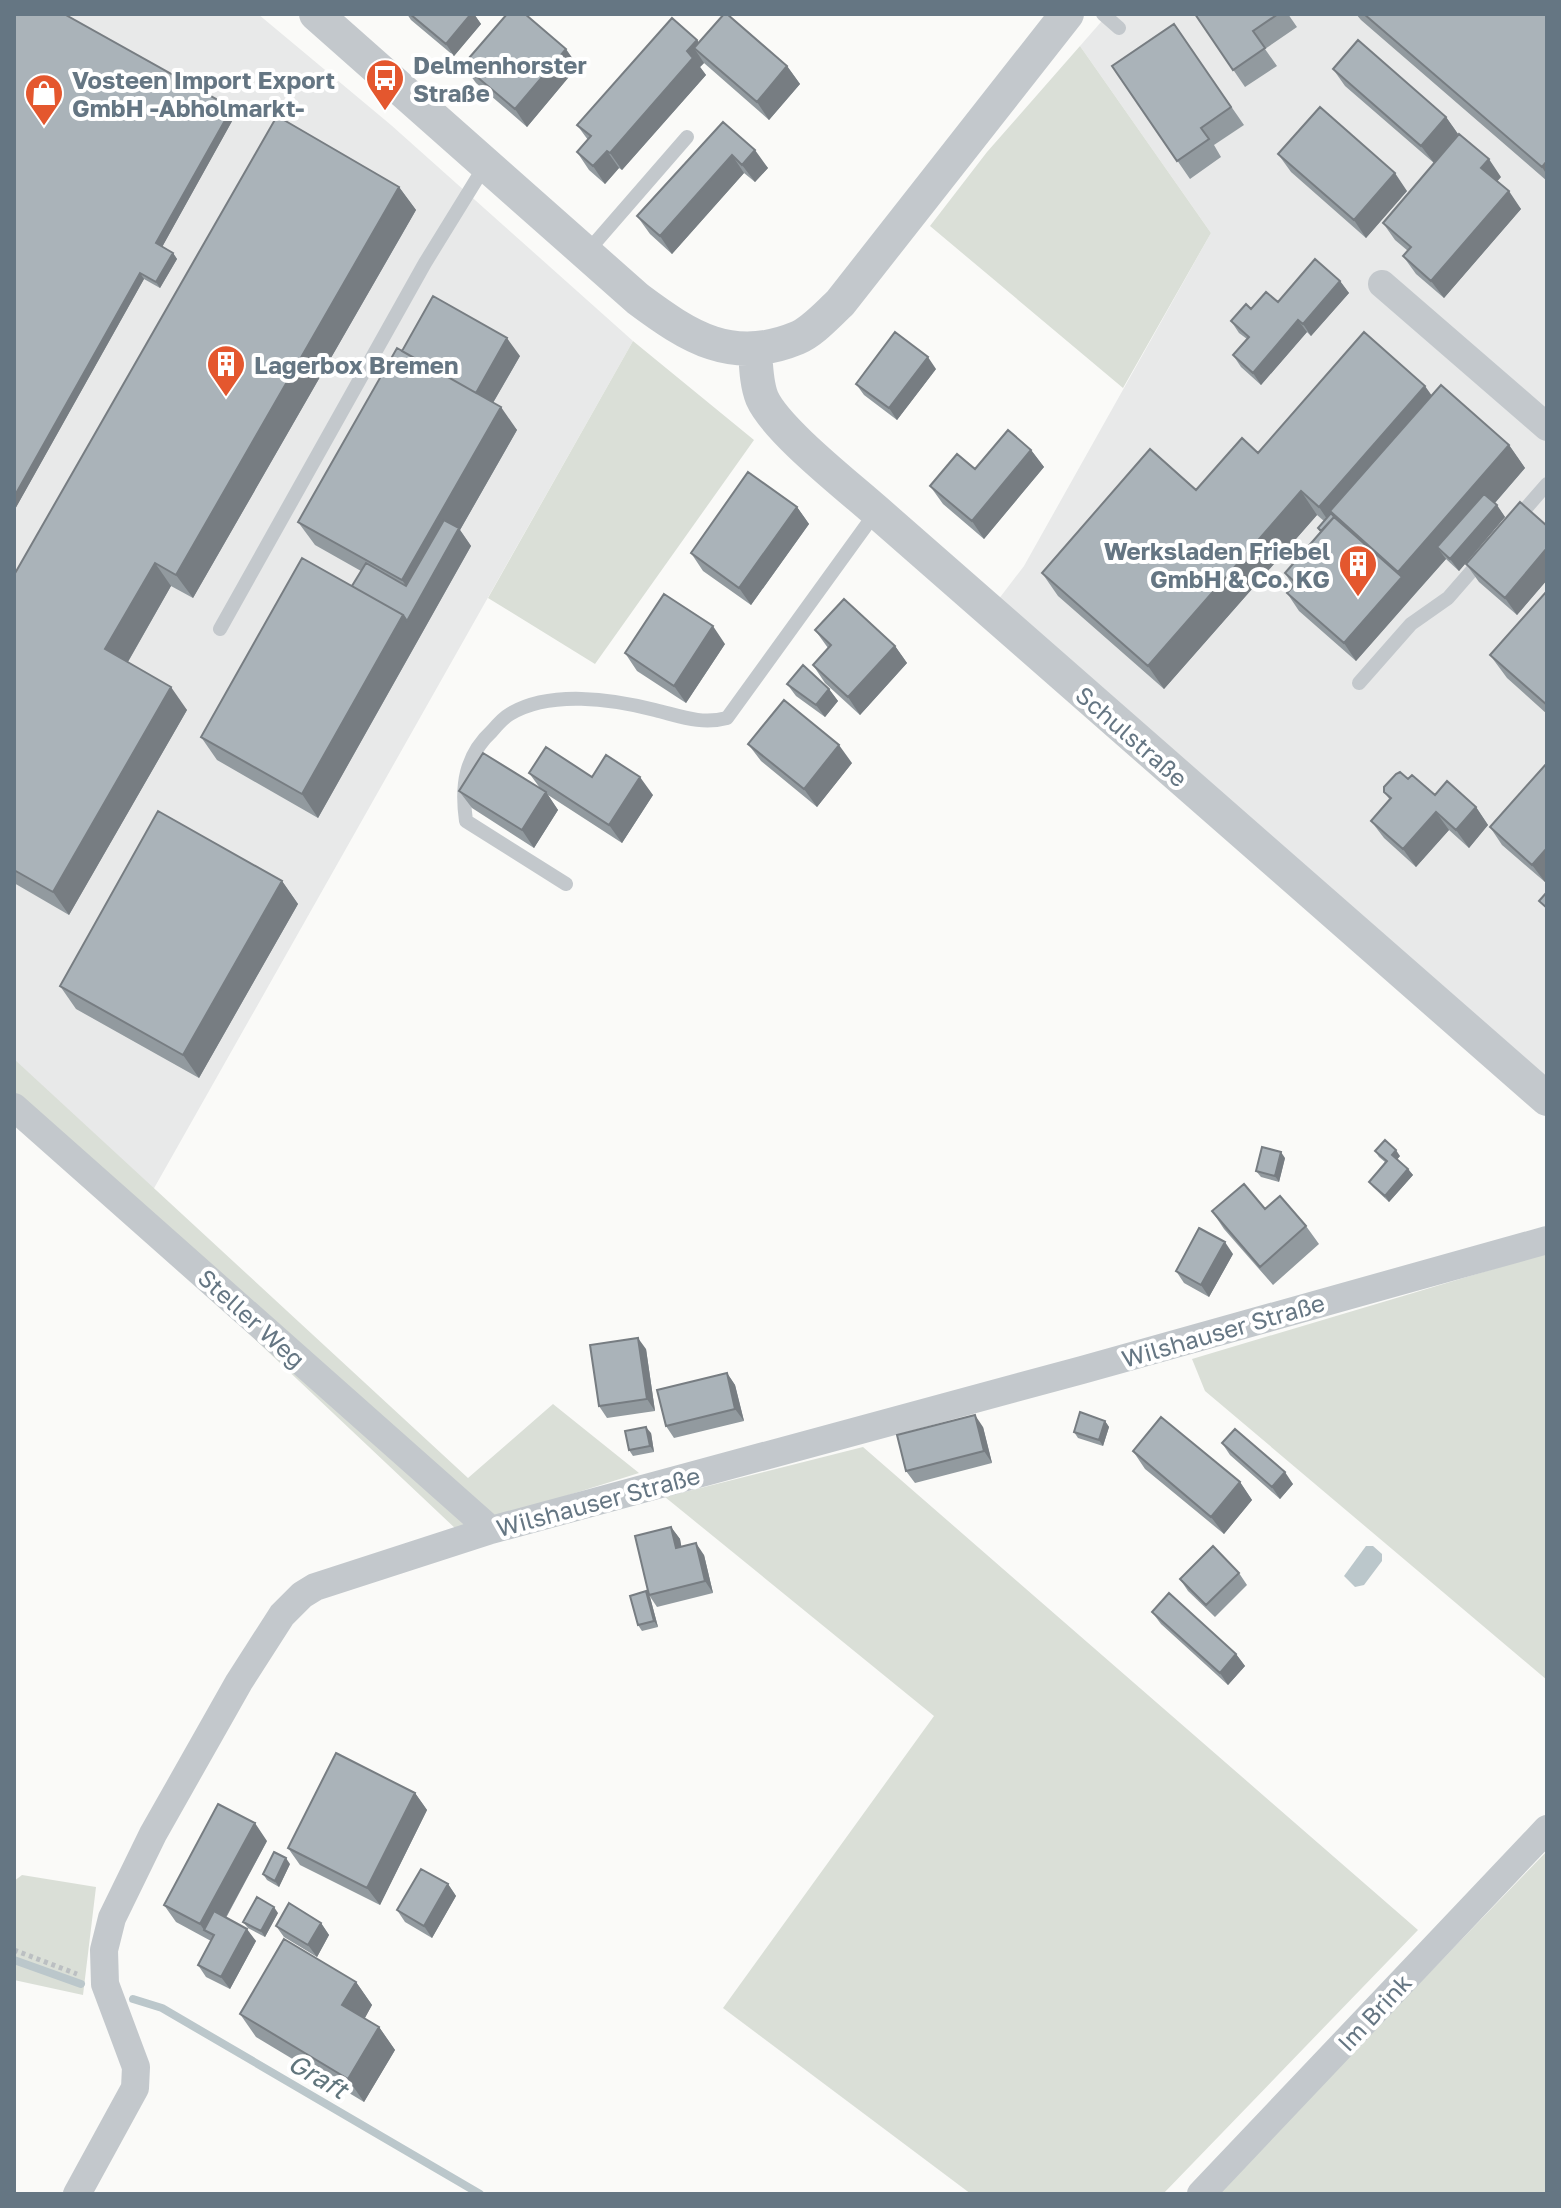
<svg xmlns="http://www.w3.org/2000/svg" width="1561" height="2208" font-family="'Golos Text',sans-serif">
<style>
.built{fill:#e8e9e9}
.green{fill:#dadfd7}
.water{fill:#bbc7cb}
.lines{fill:none;stroke-linecap:round;stroke-linejoin:round}
.stream{stroke:#bbc7cb;stroke-width:8}
.path{stroke:#bbbfc2;stroke-width:5;stroke-dasharray:4 4;stroke-linecap:butt}
.service{stroke:#c3c8cc;stroke-width:14}
.minor{stroke:#c3c8cc;stroke-width:28}
.tertiary{stroke:#c3c8cc;stroke-width:34}
.wall{fill:#929a9f}
.shaded-wall{fill:#777d82}
.building{fill:#aab3b9;stroke:#777d82;stroke-width:2}
.labels{text-anchor:middle;dominant-baseline:central;stroke-width:8;stroke-linejoin:round;paint-order:stroke}
.poi-label{font-size:24px;font-weight:bold;fill:#657683;stroke:#fff;text-anchor:start}
.street-label{font-size:24px;fill:#657683;stroke:#fff}
.water-label{font-size:26px;font-style:italic;fill:#60757c;stroke:#fff}
</style>
<rect width="100%" height="100%" fill="#fafaf8"/>
<!-- built -->
<path class="built" d="M14 14H258L391 125 633 341 144 1206 14 1090Z
M1108 14H1547V1082L998 600 1024 566 1211 233 1080 46Z"/>
<!-- green -->
<path class="green" d="M1080 46 1211 233 1123 388 930 226 987 152Z
M633 341 754 440 595 664 488 598Z
M14 1059 468 1478 553 1404 639 1473 457 1530 14 1112Z
M1547 1253V1680L1205 1391 1192 1359Z
M863 1447 1418 1930 1163 2194H971L723 2008 934 1716 665 1497Z
M1547 1851V2194H1216Z
M22 1875 96 1887 83 1995 14 1980V1881Z"/>
<!-- water -->
<path class="water" d="M1366 1546H1373L1382 1554V1561L1364 1585 1355 1587 1344 1576Z"/>
<g class="lines">
<!-- stream -->
<path class="stream" d="M14 1960 81 1984
M133 1999 162 2008 480 2194"/>
<!-- path -->
<path class="path" d="M14 1950 77 1974"/>
<!-- service -->
<path class="service" d="M1103 14 1119 28
M587 252 687 137
M1514 522 1547 484
M220 629 425 263 486 164
M1359 683 1411 624 1448 598 1482 559
M566 884 466 821C461 786 465 756 492 731 497 725 503 718 510 714 550 690 612 699 655 710 680 716 701 725 727 718L876 512"/>
<!-- minor -->
<path class="minor" d="M1382 284 1547 427
M14 1107 491 1530
M77 2194 135 2088 136 2067 105 1984 104 1950 112 1918 153 1834 239 1682 282 1615 302 1595 315 1587 491 1530 1082 1370 1547 1240
M1201 2194 1547 1829"/>
<!-- tertiary -->
<path class="tertiary" d="M316 14 638 299C689 337 732 365 797 338 812 332 828 314 840 303L1067 14
M755 349C756 364 756 383 762 398 776 430 848 486 876 511L1547 1099"/>
</g>
<!-- wall -->
<path class="wall" d="M14 14 236 114 162 247 173 253 177 259 160 288 144 279 14 511Z
M407 14H474L481 24 454 56 411 20Z
M1195 14H1288L1297 27 1265 49 1277 66 1245 87Z
M1356 14H1547V181L1361 20Z
M1174 24 1244 125 1214 145 1221 157 1190 179 1112 66Z
M697 40 699 43 787 66 800 84 769 120 704 63 700 67 706 75 622 170 619 168 605 184 589 170 577 152 588 140 577 125Z
M463 65 578 66 527 127 476 83Z
M1333 69 1446 117 1458 134 1434 163 1345 86Z
M723 122 768 168 755 182 744 173 672 254 650 234 637 216Z
M1278 154 1407 191 1366 238 1291 172Z
M1501 177 1497 181 1521 209 1444 298 1416 274 1403 256 1408 251 1395 240 1383 223Z
M399 187 416 210 193 598 171 586 128 662 187 710 69 915 14 883V575Z
M1340 281 1349 293 1311 336 1307 332 1261 385 1241 367 1233 355 1247 339 1239 333 1231 321 1251 309 1278 302Z
M402 351 520 356 493 403 517 430 460 530 471 546 318 818 217 760 201 737 352 586 361 571 315 545 298 522Z
M936 369 897 420 864 395 856 384Z
M1432 395 1509 445 1525 468 1495 503 1505 517 1459 571 1446 559 1356 661 1299 611 1287 593 1293 586 1285 573 1320 532 1318 528 1324 521 1317 515 1164 689 1058 596 1042 573 1196 490 1258 453Z
M1031 450 1044 467 984 539 943 504 930 486Z
M797 507 809 524 751 605 703 571 691 553Z
M1547 526V580L1517 615 1479 582 1466 564Z
M1547 594V714L1507 678 1490 655Z
M815 630 895 646 907 663 860 715 825 683 813 665 828 648Z
M725 644 686 703 637 671 625 653Z
M787 684 829 689 838 701 825 717 796 696Z
M748 744 852 763 817 807 761 761Z
M1547 763 1545 882 1502 845 1490 827Z
M529 773 592 777 653 795 622 843 548 795 558 810 534 848 472 808 459 791 540 788Z
M1408 779 1435 795 1476 807 1488 825 1469 848 1449 830 1416 867 1384 838 1371 821 1390 800 1384 792Z
M282 881 298 904 199 1078 76 1009 60 986Z
M1375 1151 1400 1156 1397 1159 1408 1169 1413 1175 1389 1202 1373 1187 1369 1182 1385 1162 1379 1157Z
M1285 1158 1279 1182 1261 1177 1256 1171Z
M1265 1209 1306 1226 1319 1244 1273 1285 1224 1229 1212 1211Z
M1233 1254 1209 1297 1184 1283 1176 1271Z
M646 1349 655 1411 607 1418 599 1406Z
M727 1373 735 1385 744 1421 674 1438 666 1426Z
M1105 1421 1109 1427 1103 1446 1078 1438 1074 1432Z
M983 1427 992 1463 915 1483 906 1471Z
M651 1433 654 1452 633 1456 629 1450Z
M1222 1443 1293 1484 1280 1499 1230 1455Z
M1133 1451 1240 1482 1252 1500 1224 1534 1145 1469Z
M671 1527 680 1539 681 1547 704 1555 713 1593 657 1607 649 1595Z
M1239 1573 1247 1585 1215 1617 1188 1591 1180 1579Z
M646 1591 650 1597 658 1627 642 1631 638 1625Z
M1152 1612 1236 1654 1245 1666 1228 1685 1161 1624Z
M415 1793 427 1810 380 1905 300 1865 288 1848Z
M267 1841 226 1918 256 1941 230 1989 206 1977 198 1965 211 1941 176 1922 164 1905Z
M290 1864 279 1887 267 1880 263 1874Z
M448 1884 456 1896 432 1938 405 1922 397 1910Z
M278 1913 265 1937 248 1928 243 1922Z
M321 1923 329 1935 317 1957 284 1937 276 1926Z
M356 1982 372 2005 364 2019 379 2027 395 2050 364 2102 256 2037 240 2014Z"/>
<!-- shaded-wall -->
<path class="shaded-wall" d="M471 14H474L481 24 454 56 446 44Z
M697 40 709 57 694 48 704 63 700 67 706 75 622 170 610 153 687 51Z
M566 49 578 66 527 127 515 109Z
M787 66 800 84 769 120 757 102Z
M232 108 236 114 161 249 156 243Z
M1446 117 1458 134 1434 163 1421 146Z
M755 150 768 168 755 182 742 165Z
M607 151 619 168 605 184 593 166Z
M732 155 744 173 672 254 660 236Z
M1489 159 1501 177 1494 185 1481 168Z
M1547 161V175L1542 167Z
M1395 173 1407 191 1366 238 1354 220Z
M399 187 416 210 193 598 176 575Z
M1509 191 1521 209 1444 298 1431 281Z
M173 253 177 259 160 288 156 282Z
M140 273 144 279 14 511V497Z
M1340 281 1349 293 1311 336 1303 324Z
M1298 320 1307 332 1261 385 1253 373Z
M507 338 520 356 487 413 475 395Z
M928 357 936 369 897 420 889 408Z
M1425 386 1440 407 1330 511 1346 535 1333 528 1319 507Z
M501 407 517 430 460 530 471 546 318 818 302 794 403 615 417 602 402 580Z
M1509 445 1525 468 1448 557 1437 547 1446 559 1414 595 1398 572Z
M1031 450 1044 467 984 539 972 521Z
M1301 491 1317 515 1164 689 1148 666Z
M1497 505 1505 517 1459 571 1450 559Z
M797 507 809 524 751 605 739 588Z
M1547 548V580L1517 615 1505 598Z
M155 563 171 586 122 672 105 649Z
M1402 577 1414 595 1356 661 1344 643Z
M713 626 725 644 686 703 674 686Z
M895 646 907 663 860 715 848 697Z
M171 687 187 710 69 915 53 892Z
M829 689 838 701 825 717 816 705Z
M839 745 852 763 817 807 804 789Z
M640 777 653 795 622 843 609 825Z
M546 792 558 810 534 848 522 830Z
M1476 807 1488 825 1469 848 1456 830Z
M1436 812 1449 830 1416 867 1403 849Z
M1547 848V880L1545 882 1532 865Z
M282 881 298 904 199 1078 183 1055Z
M1396 1150 1400 1156 1396 1161 1392 1155Z
M1281 1152 1285 1158 1279 1182 1275 1176Z
M1408 1169 1413 1175 1389 1202 1385 1196Z
M1225 1242 1233 1254 1209 1297 1201 1285Z
M638 1338 646 1349 655 1411 647 1399Z
M727 1373 735 1385 744 1421 735 1409Z
M975 1415 983 1427 992 1463 984 1451Z
M1105 1421 1109 1427 1103 1446 1099 1440Z
M646 1427 651 1433 654 1452 650 1446Z
M1285 1472 1293 1484 1280 1499 1272 1487Z
M1240 1482 1252 1500 1224 1534 1211 1517Z
M671 1527 680 1539 684 1560 676 1548Z
M696 1543 704 1555 713 1593 705 1581Z
M646 1591 650 1597 658 1627 654 1621Z
M1236 1654 1245 1666 1228 1685 1220 1673Z
M415 1793 427 1810 380 1905 367 1888Z
M255 1823 267 1841 215 1937 204 1930 200 1924Z
M286 1858 290 1864 279 1887 275 1881Z
M448 1884 456 1896 432 1938 424 1926Z
M274 1907 278 1913 265 1937 261 1931Z
M321 1923 329 1935 317 1957 308 1945Z
M247 1929 256 1941 230 1989 221 1977Z
M356 1982 372 2005 359 2029 342 2005Z
M379 2027 395 2050 364 2102 348 2079Z"/>
<!-- building -->
<path class="building" d="M14 14H64L232 108 156 243 173 253 156 282 140 273 14 497Z
M410 14H471L446 44Z
M507 14H525L566 49 515 109 463 65Z
M724 14H727L787 66 757 102 694 48Z
M1195 14H1278L1253 31 1265 48 1233 70Z
M1364 14H1547V161L1542 167Z
M672 18 697 40 687 51 693 58 610 153 607 151 593 166 577 152 591 136 577 125Z
M1174 24 1231 107 1201 128 1209 139 1177 161 1112 66Z
M1358 40 1446 117 1421 146 1333 69Z
M1320 107 1395 173 1354 220 1278 154Z
M277 116 399 187 176 575 155 563 105 649 171 687 53 892 14 870V575Z
M723 122 755 150 742 165 732 155 660 236 637 216Z
M1459 134 1489 159 1481 168 1509 191 1431 281 1403 256 1411 247 1383 223Z
M1315 259 1340 281 1303 324 1298 320 1253 373 1233 355 1249 337 1231 321 1246 304 1251 309 1266 292 1278 302Z
M433 296 507 338 476 393 402 351Z
M895 332 928 357 889 408 856 384Z
M1364 332 1425 386 1319 507 1301 491 1148 666 1042 573 1150 449 1196 490 1242 438 1258 453Z
M397 348 501 407 402 580 298 522Z
M1441 385 1509 445 1398 572 1330 511Z
M1008 430 1031 450 972 521 930 486 957 454 975 469Z
M748 472 797 507 739 588 691 553Z
M1484 494 1497 505 1450 559 1437 547Z
M1520 502 1547 526V548L1505 598 1466 564Z
M1331 513 1334 517 1321 531 1318 528Z
M1334 517 1402 577 1344 643 1287 593 1296 583 1285 573Z
M444 520 459 528 407 621 403 615 352 586 366 563 406 586Z
M302 558 403 615 302 794 201 737Z
M1546 592 1547 594V705L1490 655Z
M664 594 713 626 674 686 625 653Z
M844 599 895 646 848 697 813 665 831 645 815 630Z
M803 665 829 689 816 705 787 684Z
M784 700 839 745 804 789 748 744Z
M546 747 592 777 606 755 640 777 609 825 529 773Z
M483 753 546 792 522 830 459 791Z
M1547 763V848L1532 865 1490 827Z
M1400 772 1408 779 1412 775 1435 795 1447 781 1476 807 1456 830 1436 812 1403 849 1371 821 1391 798 1384 792V787L1396 774Z
M158 811 282 881 183 1055 60 986Z
M1547 892V908L1539 901Z
M1385 1140 1396 1150 1392 1155 1408 1169 1385 1196 1369 1182 1387 1161 1375 1151Z
M1262 1147 1281 1152 1275 1176 1256 1171Z
M1244 1184 1265 1209 1280 1196 1306 1226 1260 1267 1212 1211Z
M1199 1228 1225 1242 1201 1285 1176 1271Z
M638 1338 647 1399 599 1406 590 1345Z
M727 1373 735 1409 666 1426 657 1390Z
M1080 1412 1105 1421 1099 1440 1074 1432Z
M975 1415 984 1451 906 1471 897 1435Z
M1161 1417 1240 1482 1211 1517 1133 1451Z
M646 1427 650 1446 629 1450 625 1431Z
M1235 1429 1285 1472 1272 1487 1222 1443Z
M671 1527 676 1548 696 1543 705 1581 649 1595 635 1536Z
M1213 1546 1239 1573 1206 1605 1180 1579Z
M646 1591 654 1621 638 1625 630 1596Z
M1169 1593 1236 1654 1220 1673 1152 1612Z
M336 1753 415 1793 367 1888 288 1848Z
M218 1804 255 1823 200 1924 164 1905Z
M274 1852 286 1858 275 1881 263 1874Z
M421 1869 448 1884 424 1926 397 1910Z
M257 1897 274 1907 261 1931 243 1922Z
M289 1903 321 1923 308 1945 276 1926Z
M214 1911 247 1929 221 1977 198 1965 214 1935 204 1930Z
M284 1939 356 1982 342 2005 379 2027 348 2079 240 2014Z"/>
<!-- icons -->
<defs>
<symbol id="bus-pin" viewBox="-11 -11 22 30"><path d="M0 17L-7.5 6A9.5 9.5 0 1 1 7.5 6Z" fill="#e4572e" stroke="#fff"/><path d="M-5-6H5V4H4V6H2V4H-2V6H-4V4H-5ZM-3.5-4V0h7V-4ZM-3.5 1.2v1.5H-2V1.2ZM2 1.2v1.5H3.5V1.2Z" fill="#fff"/></symbol>
<symbol id="shop-pin" viewBox="-11 -11 22 30"><path d="M0 17L-7.5 6A9.5 9.5 0 1 1 7.5 6Z" fill="#e4572e" stroke="#fff"/><path d="M-5-2.5h2.3a2.7 3.5 0 0 1 5.4 0H5L5.5 6h-11ZM-1.5-2.5h3a1.5 2.3 0 0 0-3 0Z" fill="#fff"/></symbol>
<symbol id="building-pin" viewBox="-11 -11 22 30"><path d="M0 17L-7.5 6A9.5 9.5 0 1 1 7.5 6Z" fill="#e4572e" stroke="#fff"/><path d="M-4-6H4V6H1V3H-1V6H-4ZM-2.5-4.3h1.7v1.8h-1.7ZM.8-4.3h1.7v1.8H.8ZM-2.5-1h1.7V.8h-1.7ZM.8-1h1.7V.8H.8Z" fill="#fff"/></symbol>
</defs>
<g fill-rule="evenodd">
<use href="#bus-pin" x="363" y="56" width="44" height="60"/>
<use href="#shop-pin" x="22" y="71" width="44" height="60"/>
<use href="#building-pin" x="204" y="342" width="44" height="60"/>
<use href="#building-pin" x="1336" y="542" width="44" height="60"/>
</g>
<g class="labels">
<!-- poi labels -->
<g class="poi-label">
<text x="413" y="64">Delmenhorster<tspan x="413" dy="28">Straße</tspan></text>
<text x="72" y="79">Vosteen Import Export<tspan x="72" dy="28">GmbH -Abholmarkt-</tspan></text>
<text x="254" y="364">Lagerbox Bremen</text>
<text x="1330" y="550" text-anchor="end">Werksladen Friebel<tspan x="1330" dy="28">GmbH &amp; Co. KG</tspan></text>
</g>
<!-- street labels -->
<g class="street-label">
<text transform="translate(1132 736) rotate(41)">Schulstraße</text>
<text transform="translate(252 1318) rotate(42)">Steller Weg</text>
<text transform="translate(1223 1330) rotate(-16)">Wilshauser Straße</text>
<text transform="translate(598 1501) rotate(-15)">Wilshauser Straße</text>
<text transform="translate(1374 2012) rotate(-47)">Im Brink</text>
</g>
<!-- water labels -->
<g class="water-label">
<text transform="translate(318 2076) rotate(30)">Graft</text>
</g>
</g>
<!-- border -->
<rect width="1561" height="2208" fill="none" stroke="#657683" stroke-width="32"/>
</svg>
